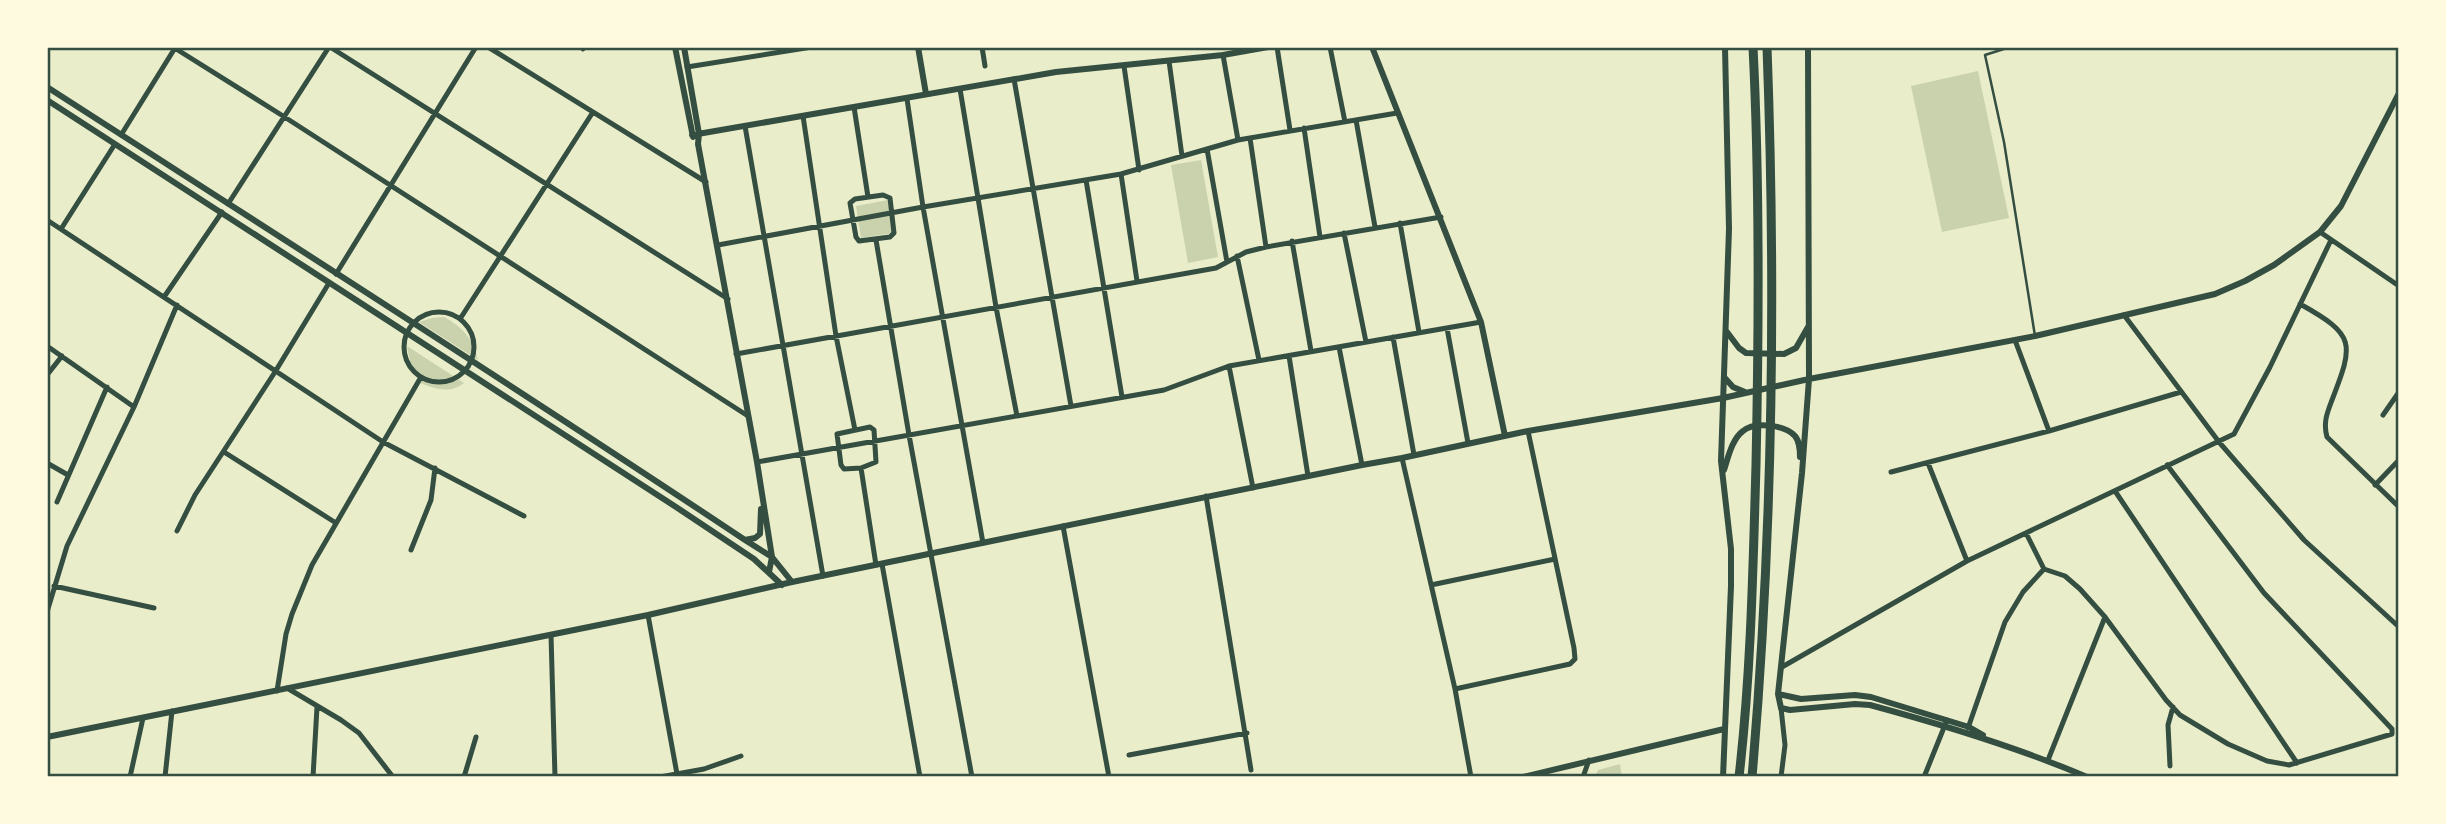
<svg xmlns="http://www.w3.org/2000/svg" width="2446" height="824" font-family="'Archivo Narrow',sans-serif">
<style>
.green{fill:#cad2ad}
.lines{fill:none;stroke-linecap:round;stroke-linejoin:round}
.service{stroke:#344e41;stroke-width:2.5}
.minor{stroke:#344e41;stroke-width:5}
.tertiary{stroke:#344e41;stroke-width:6}
.trunk{stroke:#344e41;stroke-width:9}
.neatline{fill:none;stroke:#344e41;stroke-width:2.5}
</style>
<rect width="100%" height="100%" fill="#e9edc9"/>
<!-- green -->
<path class="green" d="M1978 71 2009 218 1942 232 1911 86Z
M1201 160 1218 257 1188 263 1171 165Z
M888 200 893 233 861 238 856 206Z
M444 317C463 327 473 339 478 360L419 322 432 318Z
M407 346 464 383C450 394 435 389 420 383L411 367Z
M1620 764 1622 777H1595L1598 770Z"/>
<g class="lines">
<!-- service -->
<path class="service" d="M2010 47 1985 55 2004 142 2035 336"/>
<!-- minor -->
<path class="minor" d="M173 47 283 116 748 416
M330 47 728 299
M488 47 706 182
M982 47 985 66
M1277 47 1290 130
M1330 47 1345 122
M583 49 584 47
M1223 55 1238 140
M1169 61 1182 156
M1124 66 1139 170
M687 67 812 47
M1014 79 1071 406
M960 89 996 307 1017 416
M907 99 923 207 983 543
M854 107 868 197
M803 116 836 336 855 430
M1356 120 1375 227
M745 126 823 576
M1304 128 1320 237
M121 135 175 48
M1250 138 1266 247
M1207 149 1227 262
M1121 174 1137 281
M1086 180 1122 397
M883 195 890 198 894 233 890 237 859 241 856 237 850 203 855 199Z
M228 204 329 47
M47 220 383 442 524 516
M1400 223 1419 332
M61 229 115 144
M2320 232 2399 286
M1344 233 1366 342
M876 240 909 435 972 777
M1292 241 1311 351
M718 245 923 207 1121 174 1238 140 1397 113
M1237 256 1259 360
M336 274 476 47
M164 297 222 212
M2300 304C2356 335 2354 343 2332 400 2327 413 2323 423 2327 437L2399 507
M404 347a35 35 0 1 1 70 0a35 35 0 1 1-70 0Z
M2124 315 2219 442 2304 540 2399 627
M460 319 593 112
M1447 328 1468 443
M1393 337 1414 455
M2015 340 2049 431
M47 346 134 407
M1339 347 1362 465
M736 354 1216 268 1246 252 1266 247 1441 217
M1289 356 1308 476
M1229 366 1253 488
M47 375 62 356
M2383 415 2399 392
M870 427 874 430 876 462 861 468 844 469 841 465 837 434Z
M224 452 336 523
M1402 458 1455 689 1471 777
M757 462 1164 390 1229 366 1481 322
M47 463 68 475
M1928 463 1967 561
M861 468 876 565
M1891 472 2049 431 2181 392
M2375 485 2399 460
M2115 491 2297 763
M1206 496 1251 770
M57 502 107 387
M1063 526 1109 777
M177 531 195 495 275 372 329 283
M2026 533 2044 569 2065 576 2080 589 2105 617 2166 700 2180 715 2228 744 2267 761 2289 765 2392 734V729L2264 593 2167 465
M411 550 431 500 435 468
M882 564 920 777
M1431 585 1555 559
M54 586 154 608
M47 612 67 546 134 407 177 305
M648 615 677 774
M551 635 555 777
M1782 667 1967 561 2234 434 2270 367 2331 240
M287 688 341 720 359 733 393 777
M1455 689 1570 664 1575 659 1574 648 1528 431
M277 691 286 634 292 614 312 565 421 377
M1781 708 1785 745 1781 777
M1968 728 2005 622 2023 592 2044 569
M1129 755 1247 733
M2048 760 2105 617
M2170 766 2168 725 2173 707
M130 777 143 718
M165 777 172 711
M313 777 317 707
M464 777 476 737
M660 777 704 769 741 756
M1583 777 1589 760
M1924 777 1947 720"/>
<!-- tertiary -->
<path class="tertiary" d="M675 47 693 137
M684 47 699 134 698 144 757 462 772 557 769 572
M918 47 926 94
M1372 47 1481 322 1505 436
M1808 47 1809 379 1802 473 1778 694 1781 708 1790 710 1855 704 1870 705C1944 725 2017 747 2087 777
M47 87C280 237 514 386 745 540L772 557 792 582
M47 100 676 507 754 559 782 585
M692 135 1056 72 1223 55 1268 47
M1727 332 1739 348 1746 353 1784 354 1796 348 1808 327
M1724 377 1733 387 1745 392
M1724 470C1728 458 1732 439 1743 431 1755 421 1785 425 1795 436 1800 442 1800 450 1800 457
M745 540 755 538 760 534 761 509
M1778 694 1801 699 1855 695 1871 697 1969 727 1983 735
M47 737 648 615 792 582 1362 465 1402 458 1528 431 1723 398 1809 379 2035 336 2215 294 2245 281 2274 265 2320 232 2341 206 2399 93
M1523 777 1724 729
M1723 777 1731 586V549L1721 461 1729 229 1725 47"/>
<!-- trunk -->
<path class="trunk" d="M1739 777C1751 673 1753 569 1756 465 1759 326 1760 186 1753 47
M1752 777C1773 534 1776 291 1767 47"/>
</g>
<!-- border -->
<rect width="2446" height="824" fill="none" stroke="#fefae0" stroke-width="98"/>
<rect x="49" y="49" width="2348" height="726" class="neatline"/>
</svg>
